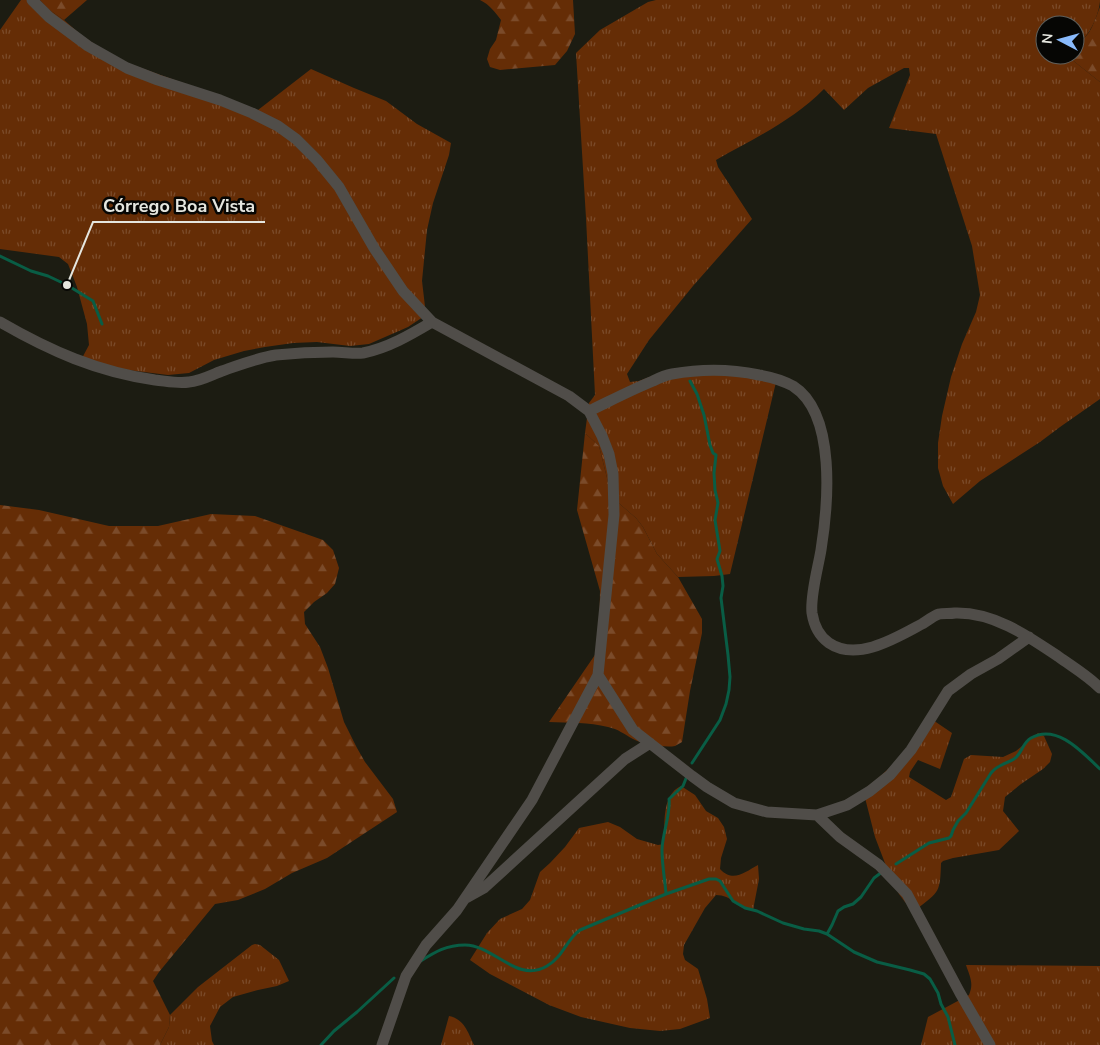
<svg xmlns="http://www.w3.org/2000/svg" width="1100" height="1045" font-family="'Nunito Sans',sans-serif">
<style>
.grass{fill:url(#grass-tufts)}
.forest{fill:url(#forest-firs)}
.lines{fill:none;stroke-linecap:round;stroke-linejoin:round}
.stream{stroke:#095d45;stroke-width:3}
.street{stroke:#504d49;stroke-width:11}
.leader{fill:none;stroke:#e5e6df;stroke-width:2}
.callout-dot{fill:#e5e6df;stroke:#060604;stroke-width:2}
.callout-label{font-size:18px;text-anchor:middle;font-weight:bold;fill:#e5e6df;stroke:#060604;stroke-width:5;stroke-linejoin:round;paint-order:stroke}
</style>
<defs>
<pattern id="grass-tufts" width="24" height="20" patternUnits="userSpaceOnUse" patternTransform="scale(1.25)"><rect width="24" height="20" fill="#652d06"/><path d="M3 7l-1-3M5 7V3M7 7l1-3M15 17l-1-3M17 17v-4M19 17l1-3" fill="none" stroke="#7b4b2a"/></pattern>
<pattern id="forest-firs" width="22" height="20" patternUnits="userSpaceOnUse" patternTransform="scale(1.25)"><rect width="22" height="20" fill="#652d06"/><path d="M5 1l3.5 6h-7zM16 11l3.5 6h-7z" fill="#7b4b2a"/></pattern>
</defs>
<rect width="100%" height="100%" fill="#1c1c12"/>
<!-- grass -->
<path class="grass" d="M21 0H40L48 9 64 20 81 35 116 59 258 110 311 69 354 88 386 101 417 124 451 143 449 155 433 203 427 230 422 281 426 315 408 327 369 344 350 346 317 342 293 343 265 347 244 351 214 360 189 373 168 375 128 370 81 360 89 345 87 324 77 287 68 264 59 257 0 249V30Z
M656 0H1100C1100 11 1091 33 1082 40 1080 42 1078 42 1075 43V25H1045V55H1066L1100 82V399L1060 427 1040 442 980 481 953 504 943 486 938 468V443L942 416 951 377 962 344 976 312 980 295 972 246 936 134 889 128 910 75 909 68H904L868 88 844 110 824 89C792 121 755 138 716 160L718 167 752 219 693 286 649 340 627 374 630 382 639 381 665 371 777 378 730 574 714 576 678 577 657 554 643 527 636 518 614 499 608 482 599 446 585 433 589 403 595 395 586 218 576 53 600 30 648 2Z
M927 716 952 733 940 769 918 760 910 772 909 777 946 800 951 797 964 759 971 755 1003 757 1016 751 1038 733 1044 736 1052 754 1050 762 1043 769 1021 784 1005 797 1003 811 1019 831 999 850 953 858 943 861 941 863C940 892 940 891 917 909L905 902 899 894 888 871 875 837 863 790 876 780 905 754Z
M681 786 695 795 706 811 718 818 724 827 727 839 721 858 720 869C733 883 745 872 758 865L759 879 753 910C737 908 732 895 716 895L705 908 684 945 683 954 685 960 698 969 707 999 710 1018 680 1029 660 1031 630 1028 581 1017 549 1005 490 974 470 960 487 933 500 919 522 909 530 900 540 872 550 863 565 847 579 828 608 822 620 827 637 839 658 845 664 844C665 826 661 795 681 786Z
M255 944 260 945 279 960 289 981 277 986 258 990 233 997 220 1007 210 1026 212 1041 214 1045H160L169 1027 170 1015 198 987 252 945Z
M966 965 1100 966V1045H921L928 1017 969 995C974 983 970 977 966 965Z
M449 1016C464 1019 468 1032 474 1045H441Z"/>
<!-- forest -->
<path class="forest" d="M40 0H87L64 20 48 9Z
M480 0H573L575 34 567 51 555 65 500 70 490 67 487 59 490 49 496 40 501 20C495 12 490 5 480 0Z
M1100 7V82L1066 55H1075V43C1090 40 1095 19 1100 7Z
M585 433 599 446 608 482 614 499 636 518 643 527 657 554 678 577 702 619V633L690 691 682 742C680 743 677 745 675 746 665 748 642 744 633 739 624 734 618 729 608 727 589 722 569 723 549 722L599 649 600 591 577 510Z
M0 505 39 510 109 526H158L211 514 255 516 323 540 333 550 339 568 335 584 327 593 314 602 304 612 305 624 320 647 328 668 344 722 357 748 365 762 393 799 397 812 327 858 292 873 265 889 238 900 215 904 159 972 153 981 170 1015 169 1027 160 1045H0Z"/>
<g class="lines">
<!-- stream -->
<path class="stream" d="M0 256 31 271 48 276 67 285 93 301 102 324
M690 381 697 394 704 415 710 445 713 453 716 455 714 473 715 490 718 503 715 520 720 551 717 559 722 576 723 586 721 598 728 655 730 677 729 690 726 704 720 720 692 763
M896 864 929 843 949 838 951 836 953 830 958 821 966 813 991 773C997 765 1006 764 1014 759 1022 754 1022 743 1031 738 1057 723 1083 753 1100 769
M666 894C665 880 662 865 662 850 662 835 671 813 669 799L683 786 687 776
M827 934 832 925 838 911 844 907 853 904 861 897 874 878 882 872
M419 962C435 952 446 945 465 945 494 945 517 984 547 966 563 957 566 940 580 930L666 894 709 879H716L720 881 733 901 745 908 757 911 783 923 804 929 819 931 827 934 854 952 877 962 910 970 924 974 930 979 938 993 941 1004 948 1017 955 1045
M321 1045 334 1031 357 1012 394 978"/>
<!-- street -->
<path class="street" d="M32 0 49 17 88 46 127 68 158 80 220 100 252 113 278 126 296 139 317 160 339 187 374 248 403 291 432 322 569 396 589 411 602 436 609 454 613 474 614 515 598 675 532 800 457 910 426 945 406 976 382 1045
M0 322C50 351 98 372 155 380 166 381 178 384 189 382 201 381 211 375 222 371 239 365 257 358 276 355 295 353 314 352 333 352 343 352 354 354 363 353 388 348 410 335 432 322
M589 411C610 401 631 390 653 381 659 378 666 375 672 374 700 369 731 369 759 375 771 377 782 380 793 386 837 414 828 506 821 550 818 568 810 596 812 613 814 626 819 636 829 643 857 662 896 638 922 624 927 621 933 616 939 614 943 613 950 614 955 613 994 612 1028 636 1059 657 1073 667 1088 676 1100 688
M598 675 633 730 692 776 707 787 734 803 767 812 817 815 847 805 870 791 890 775 911 750 948 691 971 674 998 659 1029 637
M817 815 840 837 879 865 907 894 960 993 990 1045
M466 898 484 888 625 759 650 743"/>
</g>
<!-- callouts -->
<path class="leader" d="M67 285L93 222H265"/>
<circle class="callout-dot" cx="67" cy="285" r="5"/>
<g class="callout-label">
<text x="179" y="212">Córrego Boa Vista</text>
</g>
<!-- north arrow -->
<g transform="translate(1060 40) rotate(276)"><circle r="24" fill="#060604" stroke="#5f605c"/>
<path d="M0-4L9 19L0 12L-9 19Z" fill="#89bafc"/>
<text y="-8" font-size="14" font-weight="bold" text-anchor="middle" fill="#e5e6df">N</text>
</g>
</svg>
